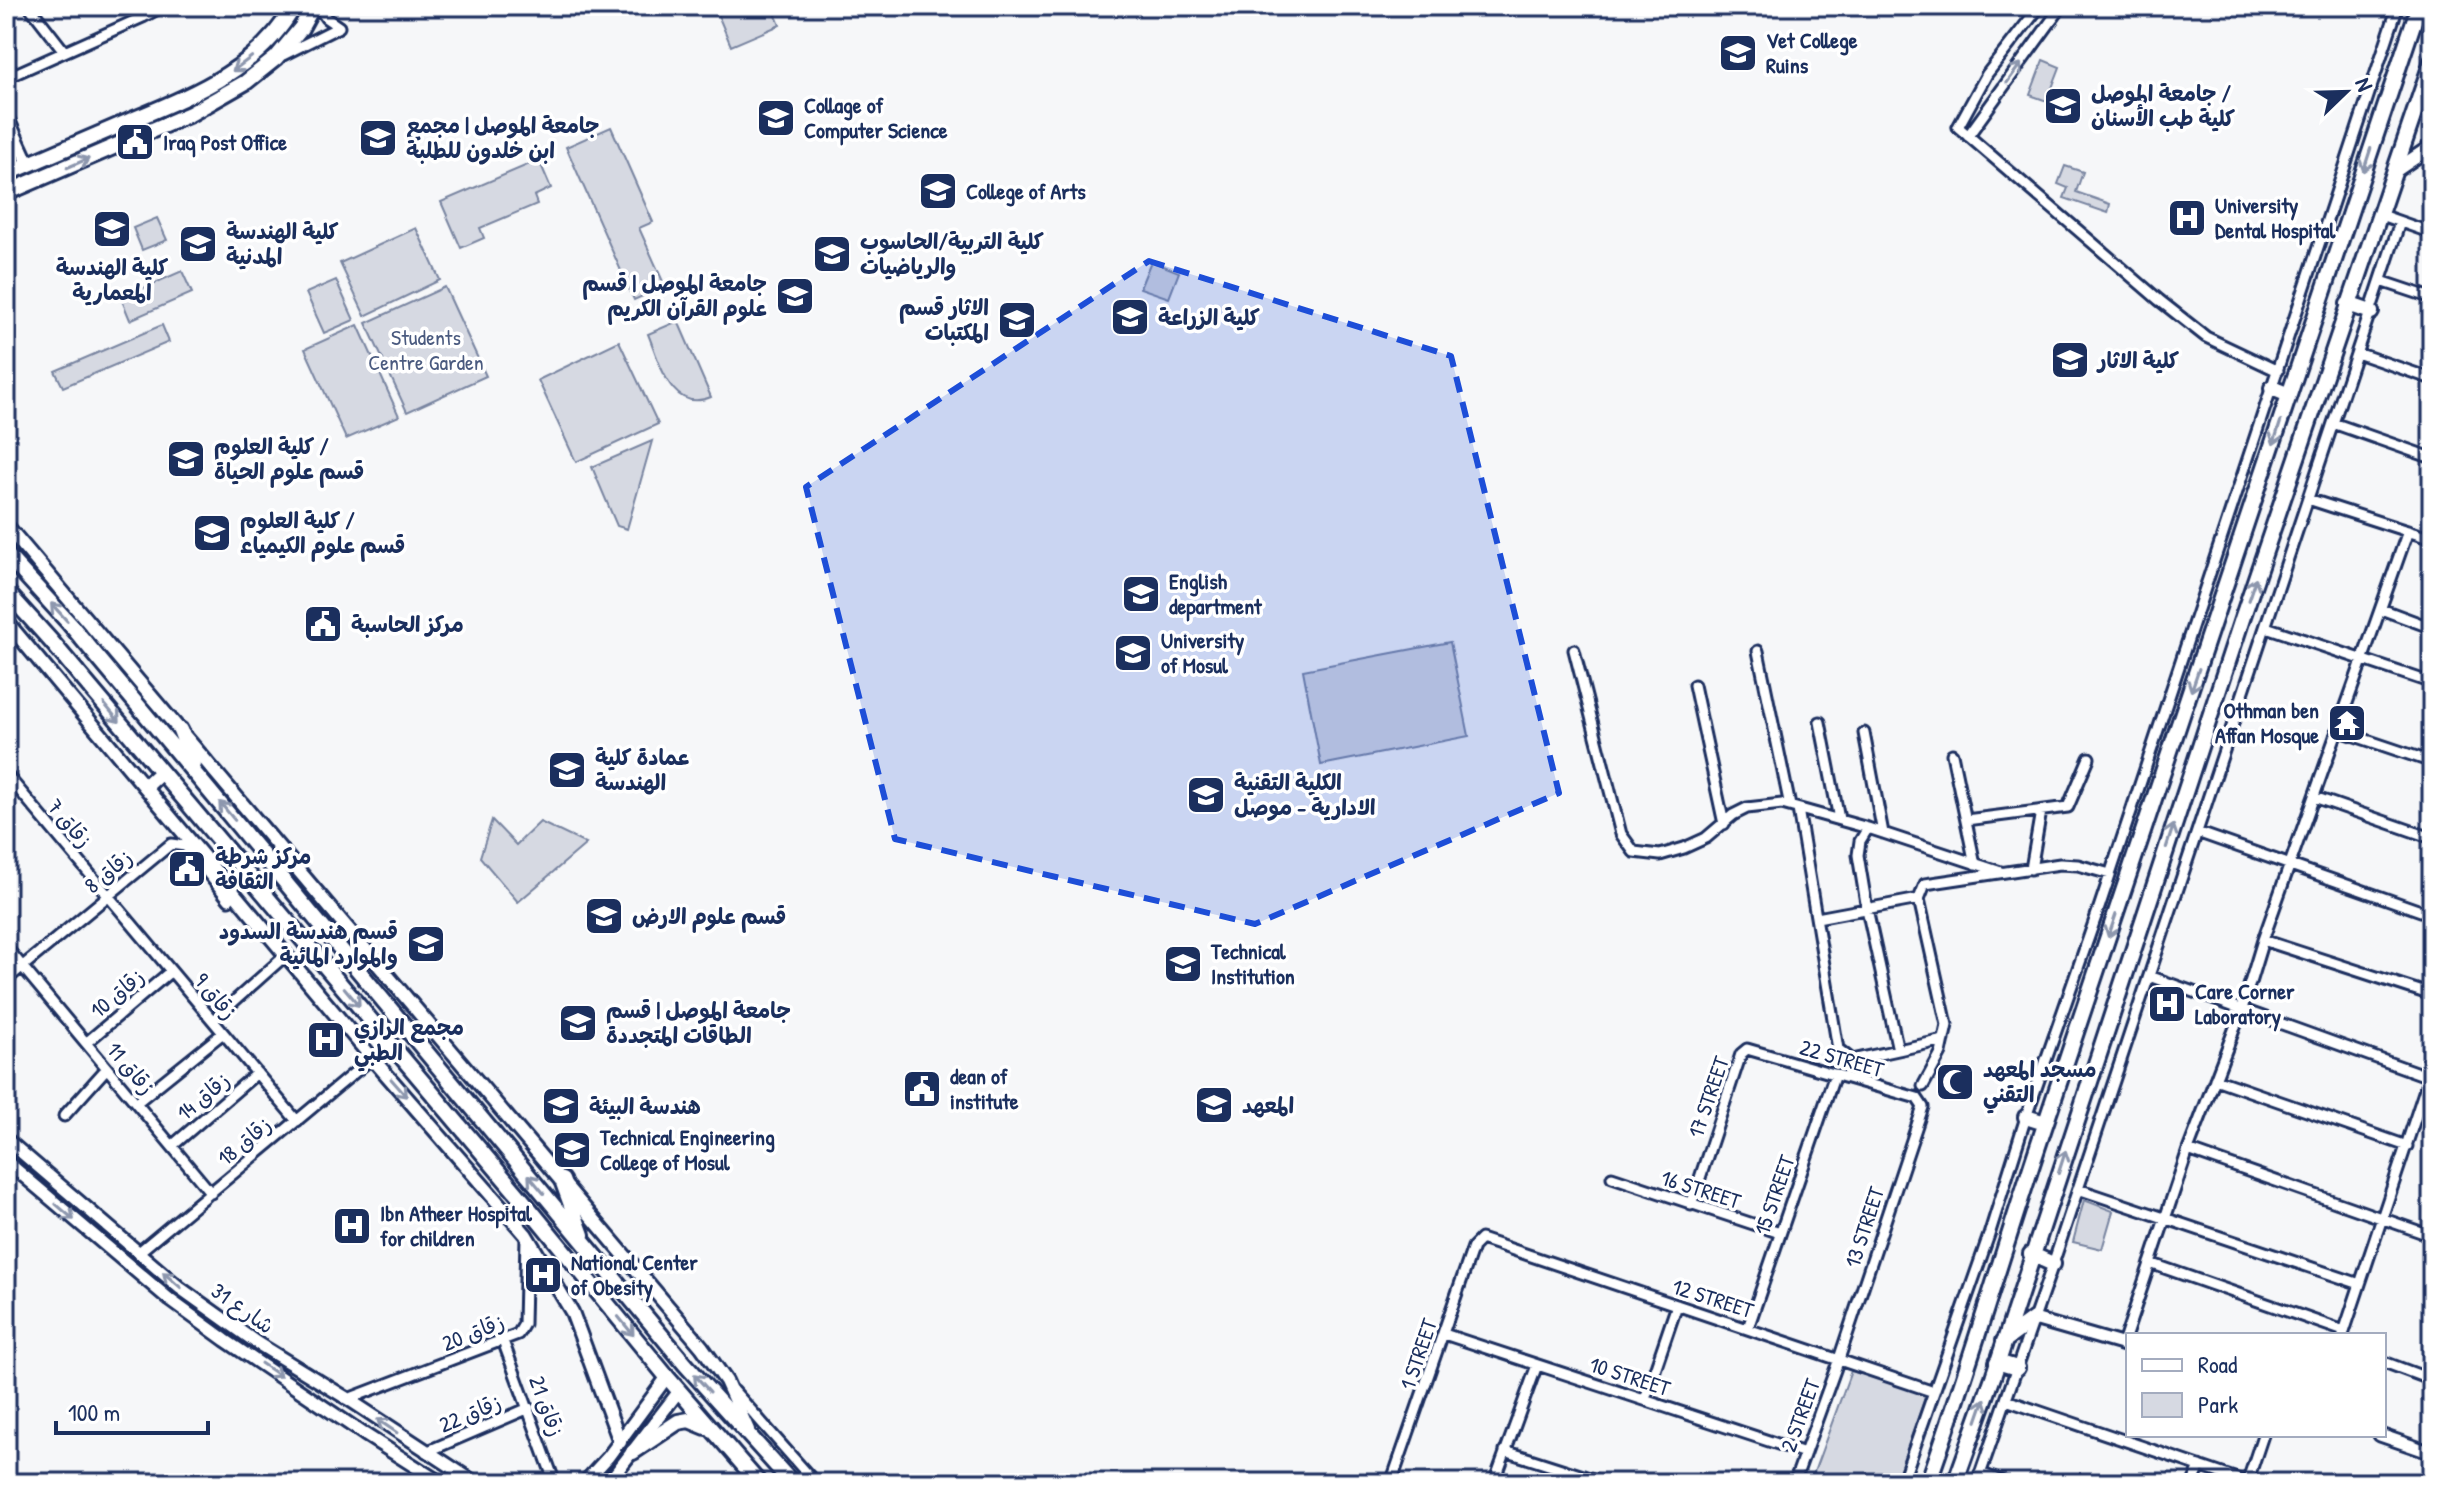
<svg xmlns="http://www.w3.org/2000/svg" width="2438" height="1489" font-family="'Patrick Hand','Playpen Sans Arabic',sans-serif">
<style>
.green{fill:#d6d9e2;stroke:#7884a0;stroke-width:2}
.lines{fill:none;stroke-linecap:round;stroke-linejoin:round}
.minor-casing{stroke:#1b2f5e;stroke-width:15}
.tertiary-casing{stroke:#1b2f5e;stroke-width:17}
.secondary-casing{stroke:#1b2f5e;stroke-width:18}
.primary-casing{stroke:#1b2f5e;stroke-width:20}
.trunk-casing{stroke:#1b2f5e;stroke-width:20}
.minor{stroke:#fff;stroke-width:9}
.tertiary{stroke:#fff;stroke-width:11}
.secondary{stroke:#fff;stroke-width:12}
.primary{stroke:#fff;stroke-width:14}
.trunk{stroke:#fff;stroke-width:14}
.oneway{stroke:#8d97ae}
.marked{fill:#1d4ed8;fill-opacity:0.2;stroke:#1d4ed8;stroke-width:6;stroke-dasharray:16 10;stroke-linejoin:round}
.labels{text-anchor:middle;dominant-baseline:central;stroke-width:7;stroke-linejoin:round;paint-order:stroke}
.poi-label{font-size:22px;font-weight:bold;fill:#1b2f5e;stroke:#fff;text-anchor:start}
.park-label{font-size:22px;fill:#4a5a7f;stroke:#fff}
.street-label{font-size:22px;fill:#1b2f5e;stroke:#fff}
</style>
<rect width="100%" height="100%" fill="#f6f7f9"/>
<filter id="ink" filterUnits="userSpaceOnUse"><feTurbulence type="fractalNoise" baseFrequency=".0125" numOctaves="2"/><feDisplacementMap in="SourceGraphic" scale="16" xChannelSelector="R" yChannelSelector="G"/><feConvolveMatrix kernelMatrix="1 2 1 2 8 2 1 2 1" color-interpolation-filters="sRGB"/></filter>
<g filter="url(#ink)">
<!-- green -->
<path class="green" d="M739 6H772L780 25 731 46 718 15Z
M2043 60 2060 67 2047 101 2030 95Z
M611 127 653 222 639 228 665 286 634 300 566 147Z
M539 160 551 188 534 196 537 204 480 228 484 238 461 248 441 202Z
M2065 166 2083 172 2076 192 2110 204 2108 213 2064 198 2068 188 2058 184Z
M157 218 167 240 142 250 133 228Z
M416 228 440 280 365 316 340 263Z
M1151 261 1179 272 1169 298 1140 288Z
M182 271 192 293 130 320 121 298Z
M336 280 354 320 324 333 306 293Z
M445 287 486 376 407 412 366 323Z
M678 321 711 397C671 414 660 363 648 334Z
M162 325 169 342 63 387 55 371Z
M358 325 399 416 346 439 305 349Z
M619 341 658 424 576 462 538 380Z
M652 441 627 529 617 526 592 467Z
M1450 642 1469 736 1321 765 1303 670Z
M492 820 516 845 540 822 586 844 518 902 480 857Z
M2084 1200 2113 1211 2102 1249 2073 1242Z
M1851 1371 1927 1392 1895 1483H1810Z"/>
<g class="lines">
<defs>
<path id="minor" d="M29 6 64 51
M318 6 326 18 339 27
M2040 6 1987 74 1958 127 2159 300 2206 337 2278 371
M283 55 339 27
M6 78 143 17 163 6
M1968 136 2062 6
M2378 214 2432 233
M2381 281 2432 298
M2357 353 2432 379
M2333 423 2432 458
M2308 499 2432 539
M2381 609 2432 628
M2266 627 2432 683
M1574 650 1621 834 1634 852 1660 855 1684 848 1706 838 1733 815 1747 808 1782 804 1868 828 2001 872
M1758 651 1790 806
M1694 685 1724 824
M1820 722 1839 819
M2337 730 2432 762
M1864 733 1883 833
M1952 754 1975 864
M6 774 297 1121
M2314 797 2432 838
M1798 809 1838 1049 1852 1060 1944 1040
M1966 820 2068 807 2089 758
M1868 828 1860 841 1858 855 1867 909 1898 1050
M2197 832 2432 915
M2031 869 2041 811
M1817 918 1919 899
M2263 940 2432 995
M6 947 211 1193
M2149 976 2432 1078
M6 980 171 844 185 846 190 851 229 900
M213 1020 286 955
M86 1043 171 971
M2215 1079 2407 1146
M1923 1086 1941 1053 1947 1025 1919 899 1925 884 2060 864 2078 865 2110 874
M136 1103 223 1033
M64 1116 107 1068
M172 1146 257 1073
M2188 1150 2432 1236
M1612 1177 1780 1233
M2078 1189 2360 1284
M1691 1205 1741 1054 1747 1049 1917 1098 1923 1107 1839 1359 1794 1483
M139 1252 372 1058
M2150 1263 2344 1331
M1748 1328 1835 1074
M1444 1334 1805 1453
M2343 1335 2429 1077
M503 1341 555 1483
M2123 1344 2188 1150 2242 1009 2263 940 2408 531
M2384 1362 2432 1380
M2426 1378 2432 1359
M734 1391 810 1477 817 1483
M348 1399 518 1334 524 1324 526 1237
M1645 1399 1677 1305
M2006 1400 2249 1483
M1505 1451 1605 1483
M426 1452 529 1408
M1980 1473 2006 1483
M1391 1483 1473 1247 1481 1239 1934 1392
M1494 1483 1537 1365
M1902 1483 1989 1235 2026 1117 2100 905 2398 6
M1977 1483 2053 1264 2400 222
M2193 1483 2200 1466
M2247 1483 2263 1435"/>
<path id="tertiary" d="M6 115 29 165
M6 1139 180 1288 257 1343 348 1399 476 1483
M6 1161 170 1300 225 1340 364 1434 441 1483
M2034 1319 2128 1346
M2380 1435 2432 1453
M584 1483 608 1457 667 1377
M608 1483 679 1391"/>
<path id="secondary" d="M2395 171 2432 146
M6 525 702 1347 726 1381 748 1430
M6 621 372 1058 526 1235 572 1312 620 1442"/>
<path id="primary" d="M6 174C46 157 86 140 125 123 189 96 258 71 294 6
M6 193 190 114 246 82 276 58 301 28 313 6"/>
<path id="trunk" d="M2348 304 2371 312
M2272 388 2289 395
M6 554 69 623 197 776 685 1364 792 1483
M6 591 51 641 524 1202 667 1377 759 1483
M180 730 193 764
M146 786 161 772
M2026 1117 2045 1123
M562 1180 582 1235
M510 1216 524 1202
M2031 1254 2053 1264
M2004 1341 2034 1319
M1997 1362 2017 1368
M633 1452 678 1422 689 1420 706 1427
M1928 1483C1971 1363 2006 1240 2047 1119 2171 748 2295 377 2419 6
M1955 1483 1993 1377 2242 619 2432 61"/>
</defs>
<!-- minor casing -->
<use href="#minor" class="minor-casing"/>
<!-- tertiary casing -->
<use href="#tertiary" class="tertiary-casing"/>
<!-- secondary casing -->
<use href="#secondary" class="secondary-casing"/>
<!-- primary casing -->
<use href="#primary" class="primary-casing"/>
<!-- trunk casing -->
<use href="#trunk" class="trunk-casing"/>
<!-- minor -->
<use href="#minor" class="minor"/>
<!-- tertiary -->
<use href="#tertiary" class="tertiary"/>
<!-- secondary -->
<use href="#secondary" class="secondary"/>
<!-- primary -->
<use href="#primary" class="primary"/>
<!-- trunk -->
<use href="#trunk" class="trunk"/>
</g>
<!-- one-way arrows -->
<defs><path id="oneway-shaft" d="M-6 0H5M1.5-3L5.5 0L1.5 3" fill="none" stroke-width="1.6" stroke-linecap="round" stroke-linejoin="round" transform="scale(2)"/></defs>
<g class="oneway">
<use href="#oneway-shaft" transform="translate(242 64) rotate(143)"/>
<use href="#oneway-shaft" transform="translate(2014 73) rotate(-54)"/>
<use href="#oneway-shaft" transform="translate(2367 160) rotate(108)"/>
<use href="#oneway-shaft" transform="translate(78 163) rotate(-23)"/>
<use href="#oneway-shaft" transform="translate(2277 433) rotate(108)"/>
<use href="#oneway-shaft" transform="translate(2252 589) rotate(-71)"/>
<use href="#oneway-shaft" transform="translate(59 612) rotate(-132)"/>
<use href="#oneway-shaft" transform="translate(2195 680) rotate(109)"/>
<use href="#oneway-shaft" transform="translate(112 713) rotate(50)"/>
<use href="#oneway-shaft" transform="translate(227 811) rotate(-130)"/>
<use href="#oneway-shaft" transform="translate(2170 836) rotate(-72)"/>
<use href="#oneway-shaft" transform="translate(2112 926) rotate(109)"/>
<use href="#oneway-shaft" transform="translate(352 997) rotate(50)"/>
<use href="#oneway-shaft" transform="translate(399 1088) rotate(49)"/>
<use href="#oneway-shaft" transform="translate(2062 1162) rotate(-72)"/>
<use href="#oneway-shaft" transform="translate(536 1184) rotate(-130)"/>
<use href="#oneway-shaft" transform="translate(65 1212) rotate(41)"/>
<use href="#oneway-shaft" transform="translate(172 1280) rotate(-139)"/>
<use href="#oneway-shaft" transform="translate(626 1326) rotate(51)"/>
<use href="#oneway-shaft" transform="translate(271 1370) rotate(34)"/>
<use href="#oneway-shaft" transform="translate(702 1383) rotate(-132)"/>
<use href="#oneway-shaft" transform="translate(1981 1410) rotate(-71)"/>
<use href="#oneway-shaft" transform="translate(387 1426) rotate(-146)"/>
</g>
</g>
<!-- marked area -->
<path class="marked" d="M1149 261 1451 356 1559 793 1255 924 895 839 806 487Z"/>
<!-- icons -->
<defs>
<symbol id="university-square" viewBox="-11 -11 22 22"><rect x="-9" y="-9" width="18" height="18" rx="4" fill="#1b2f5e" stroke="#fff"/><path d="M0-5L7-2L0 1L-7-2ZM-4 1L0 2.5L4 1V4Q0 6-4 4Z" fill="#fff"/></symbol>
<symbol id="civic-square" viewBox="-11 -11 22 22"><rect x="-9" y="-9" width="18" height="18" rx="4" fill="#1b2f5e" stroke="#fff"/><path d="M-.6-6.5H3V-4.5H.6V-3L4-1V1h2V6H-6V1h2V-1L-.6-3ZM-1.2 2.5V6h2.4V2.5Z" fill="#fff"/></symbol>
<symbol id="hospital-square" viewBox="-11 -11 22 22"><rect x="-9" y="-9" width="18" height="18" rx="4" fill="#1b2f5e" stroke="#fff"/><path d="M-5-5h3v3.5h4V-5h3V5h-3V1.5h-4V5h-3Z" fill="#fff"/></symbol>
<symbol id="temple-square" viewBox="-11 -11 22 22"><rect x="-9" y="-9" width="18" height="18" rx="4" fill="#1b2f5e" stroke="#fff"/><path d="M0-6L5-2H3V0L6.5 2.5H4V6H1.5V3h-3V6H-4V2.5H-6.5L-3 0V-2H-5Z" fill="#fff"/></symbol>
<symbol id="mosque-square" viewBox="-11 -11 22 22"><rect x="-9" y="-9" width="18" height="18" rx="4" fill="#1b2f5e" stroke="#fff"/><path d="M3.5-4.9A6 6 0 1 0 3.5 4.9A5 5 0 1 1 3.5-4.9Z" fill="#fff"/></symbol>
</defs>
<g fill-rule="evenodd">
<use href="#university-square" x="1716" y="31" width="44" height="44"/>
<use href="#university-square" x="2041" y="84" width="44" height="44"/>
<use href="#university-square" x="754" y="96" width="44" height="44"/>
<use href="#university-square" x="356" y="116" width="44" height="44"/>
<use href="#civic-square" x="113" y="120" width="44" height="44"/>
<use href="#university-square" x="916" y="169" width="44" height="44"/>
<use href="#hospital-square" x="2165" y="196" width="44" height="44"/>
<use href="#university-square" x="90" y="207" width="44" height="44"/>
<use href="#university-square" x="176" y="222" width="44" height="44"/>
<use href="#university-square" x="810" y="232" width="44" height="44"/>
<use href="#university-square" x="773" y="274" width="44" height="44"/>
<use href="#university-square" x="1108" y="295" width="44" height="44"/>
<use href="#university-square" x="995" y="298" width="44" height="44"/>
<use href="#university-square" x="2048" y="338" width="44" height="44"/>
<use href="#university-square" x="164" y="437" width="44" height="44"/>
<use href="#university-square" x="190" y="511" width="44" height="44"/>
<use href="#university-square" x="1119" y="572" width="44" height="44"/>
<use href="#civic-square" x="301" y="602" width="44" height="44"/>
<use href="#university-square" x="1111" y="631" width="44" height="44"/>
<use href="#temple-square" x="2325" y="701" width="44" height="44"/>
<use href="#university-square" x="545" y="748" width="44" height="44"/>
<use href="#university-square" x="1184" y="773" width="44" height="44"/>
<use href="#civic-square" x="165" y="847" width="44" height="44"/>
<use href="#university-square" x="582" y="894" width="44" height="44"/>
<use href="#university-square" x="404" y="922" width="44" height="44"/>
<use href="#university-square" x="1161" y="942" width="44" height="44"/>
<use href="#hospital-square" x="2145" y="982" width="44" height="44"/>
<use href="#university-square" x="556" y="1001" width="44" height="44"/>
<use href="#hospital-square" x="304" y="1018" width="44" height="44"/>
<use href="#mosque-square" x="1933" y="1060" width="44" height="44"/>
<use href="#civic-square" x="900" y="1067" width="44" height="44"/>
<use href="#university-square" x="1192" y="1083" width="44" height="44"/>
<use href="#university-square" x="539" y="1084" width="44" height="44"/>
<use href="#university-square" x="550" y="1128" width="44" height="44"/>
<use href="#hospital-square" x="330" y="1204" width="44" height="44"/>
<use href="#hospital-square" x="521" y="1253" width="44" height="44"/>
</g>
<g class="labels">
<!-- poi labels -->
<g class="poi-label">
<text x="1766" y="40">Vet College<tspan x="1766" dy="25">Ruins</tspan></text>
<text x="2091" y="93">جامعة الموصل /<tspan x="2091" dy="25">كلية طب الأسنان</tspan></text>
<text x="804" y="105">Collage of<tspan x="804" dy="25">Computer Science</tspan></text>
<text x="406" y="125">جامعة الموصل | مجمع<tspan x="406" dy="25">ابن خلدون للطلبة</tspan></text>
<text x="163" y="142">Iraq Post Office</text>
<text x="966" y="191">College of Arts</text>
<text x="2215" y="205">University<tspan x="2215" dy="25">Dental Hospital</tspan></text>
<text x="226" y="231">كلية الهندسة<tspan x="226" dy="25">المدنية</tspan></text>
<text x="860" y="241">كلية التربية/الحاسوب<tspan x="860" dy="25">والرياضيات</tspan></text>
<text x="112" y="267" text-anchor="middle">كلية الهندسة<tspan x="112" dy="25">المعمارية</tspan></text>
<text x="767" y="283" text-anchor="end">جامعة الموصل | قسم<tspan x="767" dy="25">علوم القرآن الكريم</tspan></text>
<text x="989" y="307" text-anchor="end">الاثار قسم<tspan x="989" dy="25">المكتبات</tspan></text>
<text x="1158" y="317">كلية الزراعة</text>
<text x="2098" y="360">كلية الاثار</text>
<text x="214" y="446">كلية العلوم /<tspan x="214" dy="25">قسم علوم الحياة</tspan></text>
<text x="240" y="520">كلية العلوم /<tspan x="240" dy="25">قسم علوم الكيمياء</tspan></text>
<text x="1169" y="581">English<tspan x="1169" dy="25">department</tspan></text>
<text x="351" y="624">مركز الحاسبة</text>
<text x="1161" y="640">University<tspan x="1161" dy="25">of Mosul</tspan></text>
<text x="2319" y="710" text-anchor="end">Othman ben<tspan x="2319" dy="25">Affan Mosque</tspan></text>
<text x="595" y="757">عمادة كلية<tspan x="595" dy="25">الهندسة</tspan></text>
<text x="1234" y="782">الكلية التقنية<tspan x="1234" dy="25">الادارية - موصل</tspan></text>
<text x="215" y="856">مركز شرطة<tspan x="215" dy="25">الثقافة</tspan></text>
<text x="632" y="916">قسم علوم الارض</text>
<text x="398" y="931" text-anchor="end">قسم هندسة السدود<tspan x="398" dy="25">والموارد المائية</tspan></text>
<text x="1211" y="951">Technical<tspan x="1211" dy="25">Institution</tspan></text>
<text x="2195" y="991">Care Corner<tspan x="2195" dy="25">Laboratory</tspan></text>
<text x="606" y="1010">جامعة الموصل | قسم<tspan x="606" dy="25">الطاقات المتجددة</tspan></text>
<text x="354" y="1027">مجمع الرازي<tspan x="354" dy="25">الطبي</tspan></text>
<text x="1983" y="1069">مسجد المعهد<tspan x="1983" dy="25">التقني</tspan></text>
<text x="950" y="1076">dean of<tspan x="950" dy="25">institute</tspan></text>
<text x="1242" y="1105">المعهد</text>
<text x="589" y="1106">هندسة البيئة</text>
<text x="600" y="1137">Technical Engineering<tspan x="600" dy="25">College of Mosul</tspan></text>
<text x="380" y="1213">Ibn Atheer Hospital<tspan x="380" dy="25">for children</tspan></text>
<text x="571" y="1262">National Center<tspan x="571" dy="25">of Obesity</tspan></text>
</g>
<!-- park labels -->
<g class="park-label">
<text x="426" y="337">Students<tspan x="426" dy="25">Centre Garden</tspan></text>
</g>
<!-- street labels -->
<g class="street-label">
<text transform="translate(70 823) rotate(50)">زقاق 7</text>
<text transform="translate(108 871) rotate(-40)">زقاق 8</text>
<text transform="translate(117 993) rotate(-40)">زقاق 10</text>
<text transform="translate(216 996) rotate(50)">زقاق 9</text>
<text transform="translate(1842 1058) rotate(16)">22 STREET</text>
<text transform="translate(131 1068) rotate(50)">زقاق 11</text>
<text transform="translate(203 1096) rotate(-40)">زقاق 14</text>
<text transform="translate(1708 1097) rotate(-71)">17 STREET</text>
<text transform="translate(244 1141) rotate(-40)">زقاق 18</text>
<text transform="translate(1701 1189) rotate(18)">16 STREET</text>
<text transform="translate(1774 1195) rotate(-71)">15 STREET</text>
<text transform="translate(1864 1227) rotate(-72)">13 STREET</text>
<text transform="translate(1713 1298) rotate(18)">12 STREET</text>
<text transform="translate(243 1308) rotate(35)">شارع 31</text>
<text transform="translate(473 1332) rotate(-22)">زقاق 20</text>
<text transform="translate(1418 1354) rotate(-71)">1 STREET</text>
<text transform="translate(1630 1376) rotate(18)">10 STREET</text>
<text transform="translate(547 1406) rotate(70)">زقاق 21</text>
<text transform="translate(470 1413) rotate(-23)">زقاق 22</text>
<text transform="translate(1800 1415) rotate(-70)">2 STREET</text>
</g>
</g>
<!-- margin -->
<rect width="2438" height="1489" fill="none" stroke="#fff" stroke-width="32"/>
<rect x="16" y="16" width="2406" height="1457" fill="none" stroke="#1b2f5e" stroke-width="3" filter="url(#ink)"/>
<!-- legend -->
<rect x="2126" y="1333" width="260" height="104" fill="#ffffff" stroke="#a4acbf" stroke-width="2"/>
<rect x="2142" y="1359" width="40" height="12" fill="#ffffff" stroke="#a4acbf" stroke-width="2"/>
<text x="2198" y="1373" font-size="24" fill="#1b2f5e">Road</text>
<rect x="2142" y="1393" width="40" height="24" fill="#d6d9e2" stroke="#a4acbf" stroke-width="2"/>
<text x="2198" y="1413" font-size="24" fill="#1b2f5e">Park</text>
<!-- north arrow -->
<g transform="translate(2346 92) rotate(67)" stroke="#ffffff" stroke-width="6" paint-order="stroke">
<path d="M0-6L14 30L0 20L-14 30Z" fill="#1b2f5e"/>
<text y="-12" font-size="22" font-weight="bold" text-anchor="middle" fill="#1b2f5e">N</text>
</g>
<!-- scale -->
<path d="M56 1421v12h152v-12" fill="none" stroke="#1b2f5e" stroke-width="4"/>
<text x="68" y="1421" font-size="24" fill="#1b2f5e" stroke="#ffffff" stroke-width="6" paint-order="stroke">100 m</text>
</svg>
